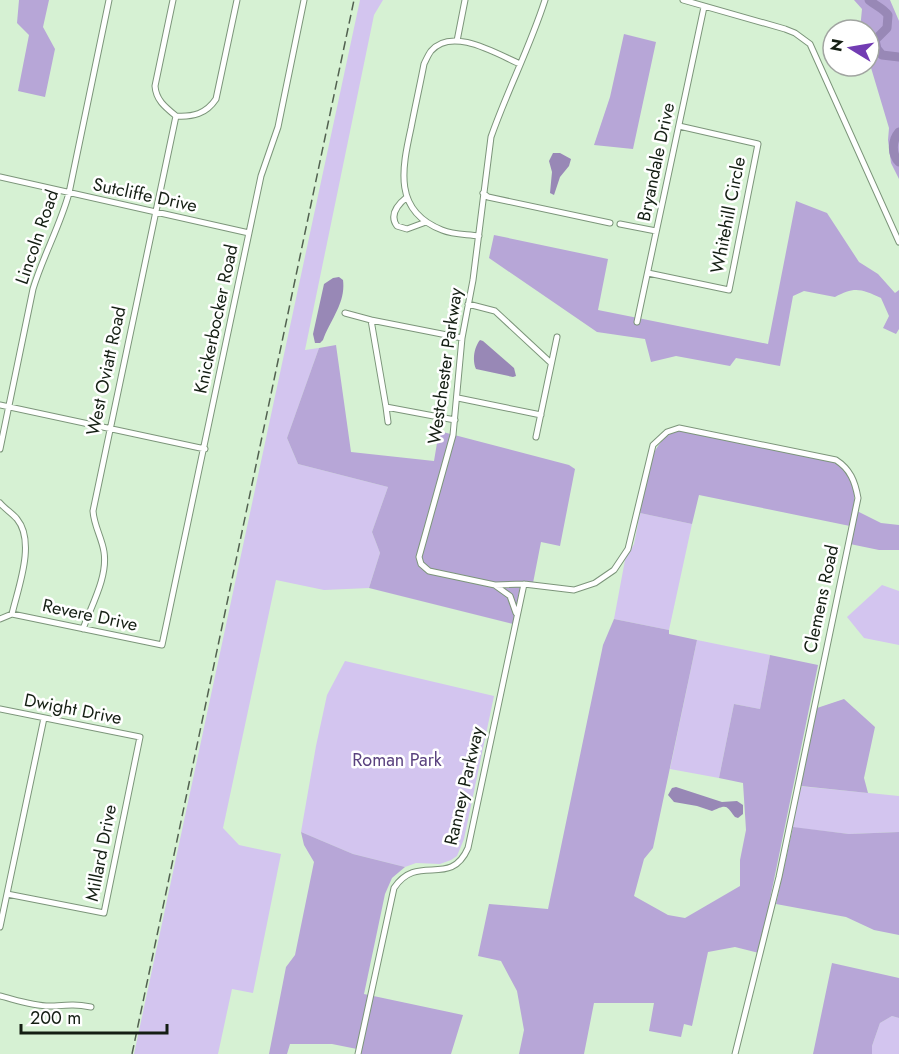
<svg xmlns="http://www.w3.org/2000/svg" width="899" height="1054" font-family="Jost,sans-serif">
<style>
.green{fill:#d3c5ef}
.forest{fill:#b7a6d7}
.water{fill:#9888b6}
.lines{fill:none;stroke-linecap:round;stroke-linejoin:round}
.river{stroke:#9888b6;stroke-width:9}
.minor-casing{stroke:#7c957a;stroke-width:7}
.minor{stroke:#fff;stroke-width:5}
.rail{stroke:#526150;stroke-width:1.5;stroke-dasharray:9 4.5;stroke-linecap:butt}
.labels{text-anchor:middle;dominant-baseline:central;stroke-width:5;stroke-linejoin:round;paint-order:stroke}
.street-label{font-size:18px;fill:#141e13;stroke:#fff}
.park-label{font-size:18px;fill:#5a427f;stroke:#fff}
</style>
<rect width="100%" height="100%" fill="#d6f1d3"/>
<!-- green -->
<path class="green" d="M360 0H383L374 15 305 350 319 348 287 438 298 464 388 487 372 532 380 553 369 588 324 590 276 580 223 828 239 845 281 854 253 993 232 989 218 1054H134Z
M640 513 692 524 669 630 614 619 625 560 634 544Z
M882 585 899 591V645L864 638 847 617Z
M697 640 770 655 760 709 734 704 719 778 670 769Z
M345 661 494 696 464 839 457 856 451 860 440 864 416 863 405 867 353 854 301 832 316 746 327 695Z
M798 786 899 796V832L849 834 789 827Z
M892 1016 899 1018V1054H872V1046L880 1023Z"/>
<!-- forest -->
<path class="forest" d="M19 0H49L43 27 55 49 45 97 18 91 29 35 17 23Z
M854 0H890L899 21V179L891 163 888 140 889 128 869 61V30H860L862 9Z
M624 34 656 42 633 149 594 145 610 97Z
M796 201 827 213 859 262 878 274 895 293 899 290V329L896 334 883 328 889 316 881 298C862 289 854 286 835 297L804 291 793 296 780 366 736 358 730 366 676 356 651 362 645 339 597 332 489 258 494 235 608 259 598 310 768 344Z
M336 345 351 452 434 461 439 431 569 465 575 469 560 546 541 542 533 583 521 582 513 624 369 588 380 553 372 532 388 487 298 464 287 438 319 348Z
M676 431H687L834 462C861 479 855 499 850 526L699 495 692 524 640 513C646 486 646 443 676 431Z
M857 511 881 523 899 525V550H879L850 544Z
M614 619 669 630V634L697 640 653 848 644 859 634 896 668 915 685 918 740 886V860L746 830 743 783 719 778 734 704 760 709 770 655 818 665 759 953 735 947 708 952 692 1026 684 1024 681 1037 649 1031 654 1003H594L584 1054H519L524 1030 517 991 501 961 478 956 489 904 548 909 603 645Z
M844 699 875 727 864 778 868 793 801 786 817 708Z
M793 827 849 834 899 832V935L874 930 846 917 776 904Z
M301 832 353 854 405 867 392 878 385 894 364 994 463 1015 451 1054H361L362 1050 332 1044H290L287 1054H269L286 967 295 955 314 862 304 845Z
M832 963 899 978V1018L892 1016 880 1023 872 1046V1054H813Z"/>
<!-- water -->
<path class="water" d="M553 153H560L571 159 569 166 560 177 554 195 550 193 552 172 549 161Z
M339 277 343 280C346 303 330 320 323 340L320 343H315L313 334 324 284 333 278Z
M480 340 483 341 514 368 516 376 513 377 476 369C472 361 474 347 480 340Z
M676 787 722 802 737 801 743 805V814L738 818 735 817C726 805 727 804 712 811L697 806 674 802 668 795 672 788Z"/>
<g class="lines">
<!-- river -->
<path class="river" d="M869 0C876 6 883 8 888 15L887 28 875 40 877 49 882 55 899 57
M899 132C892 140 891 154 899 162"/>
<defs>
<path id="minor" d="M173 0 155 86C156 100 165 107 176 116
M545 0C530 47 507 91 491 137L473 280 462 338 453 435 419 557 421 564 429 571 495 585 524 584 574 590 595 583 614 570 628 549 653 445 667 432 679 428 836 460C850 469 855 481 858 498L779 877 735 1054
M683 0 785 29 795 33 810 44 899 242
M457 41 465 0
M176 116C193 117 206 114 216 99L237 0
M0 177 249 233
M483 193 488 197 610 223
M407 197C397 205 389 215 397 226L407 229 426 222
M620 224 656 231
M479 236C467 234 454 235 442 230 393 211 402 169 411 128 415 107 420 85 424 64 426 60 428 55 431 51 452 26 497 54 520 64
M648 273 729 290 758 144 679 126
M468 304 495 311 551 363
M345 313 371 320 386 407 455 420
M371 320 462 338
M637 322 704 7
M458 398 541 415
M0 405 205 449
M386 407 388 422
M536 437 557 337
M0 449 33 289C43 256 60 226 69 193L109 0
M0 503C5 509 12 513 17 519 36 542 18 588 12 614
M496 586 510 596 516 613
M12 614 162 645 261 176 278 127 304 0
M0 619 12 614
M83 629C91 606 108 577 104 552 102 538 94 526 93 511L176 116
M0 709 140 737 104 913 7 894
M0 927 44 718
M0 996C16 1000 36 1007 52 1006 68 1005 74 1004 91 1007
M358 1054 394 888C418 852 450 889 468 848L524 584"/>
</defs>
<!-- minor casing -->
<use href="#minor" class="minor-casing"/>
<!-- minor -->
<use href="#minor" class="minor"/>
<!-- rail -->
<path class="rail" d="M132 1054 354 0"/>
</g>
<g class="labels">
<!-- street labels -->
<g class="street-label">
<text transform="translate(656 162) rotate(-78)">Bryandale Drive</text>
<text transform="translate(145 195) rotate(12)">Sutcliffe Drive</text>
<text transform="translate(728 215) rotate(-79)">Whitehill Circle</text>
<text transform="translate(37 237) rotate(-71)">Lincoln Road</text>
<text transform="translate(216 319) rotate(-78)">Knickerbocker Road</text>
<text transform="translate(445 366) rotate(-82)">Westchester Parkway</text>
<text transform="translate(106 371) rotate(-78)">West Oviatt Road</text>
<text transform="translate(821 599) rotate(-78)">Clemens Road</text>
<text transform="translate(90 615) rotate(12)">Revere Drive</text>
<text transform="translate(73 709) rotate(11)">Dwight Drive</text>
<text transform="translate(464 786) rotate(-77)">Ranney Parkway</text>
<text transform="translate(101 853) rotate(-79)">Millard Drive</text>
</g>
<!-- park labels -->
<g class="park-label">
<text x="397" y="760">Roman Park</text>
</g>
</g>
<!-- north arrow -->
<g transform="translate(851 48) rotate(281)"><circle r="28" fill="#ffffff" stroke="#a1a5a1" stroke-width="1.5"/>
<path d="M0-4.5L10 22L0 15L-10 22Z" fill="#723cb3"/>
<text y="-9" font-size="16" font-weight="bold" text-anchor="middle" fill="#141e13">N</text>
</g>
<!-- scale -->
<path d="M21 1024v9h146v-9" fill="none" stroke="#141e13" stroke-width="3"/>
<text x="30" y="1024" font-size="18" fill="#141e13" stroke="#ffffff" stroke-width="4.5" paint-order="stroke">200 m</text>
</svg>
